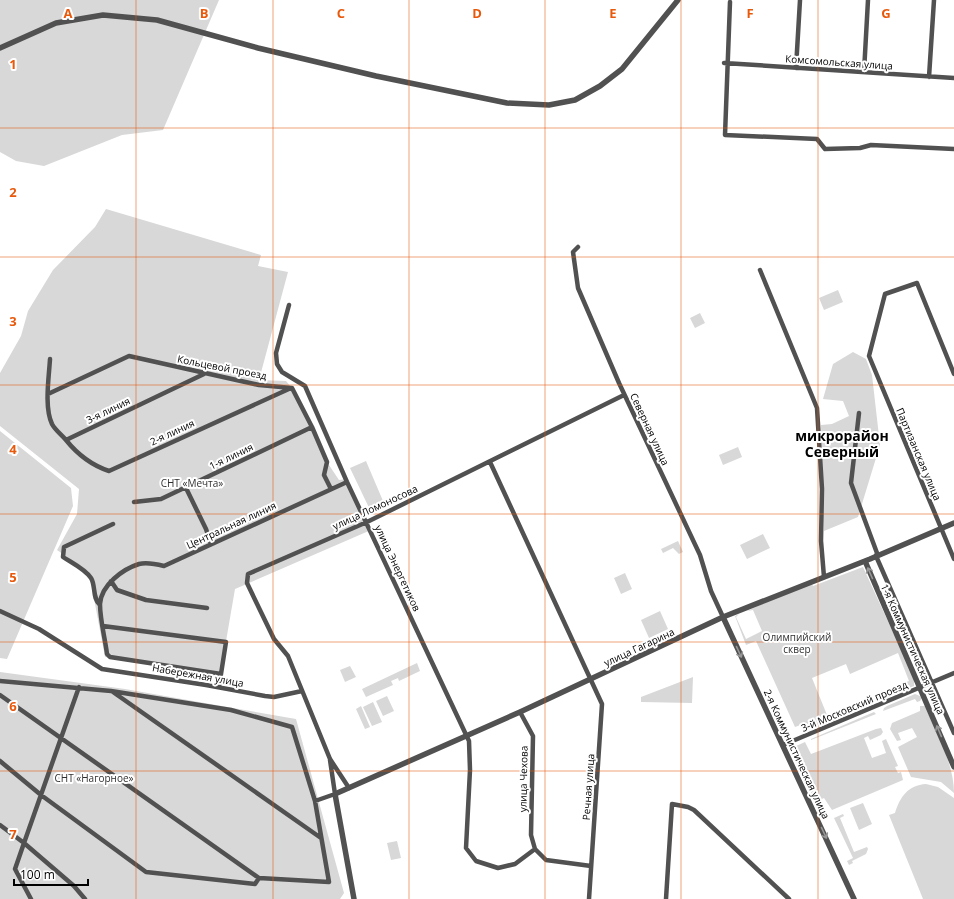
<svg xmlns="http://www.w3.org/2000/svg" width="954" height="899" font-family="'Open Sans',sans-serif">
<style>
.green{fill:#d8d8d8}
.lines{fill:none;stroke-linecap:round;stroke-linejoin:round}
.minor{stroke:#515151;stroke-width:4.5}
.tertiary{stroke:#515151;stroke-width:5.5}
.oneway{stroke:#979797}
.grid{fill:none;stroke:#e8590c;stroke-width:1;stroke-opacity:0.55}
.labels{text-anchor:middle;dominant-baseline:central;stroke-width:4;stroke-linejoin:round;paint-order:stroke}
.street-label{font-size:10px;fill:#000;stroke:#fff}
.park-label{font-size:10px;fill:#2f2f2f;stroke:#fff}
.district-label{font-size:14px;font-weight:bold;fill:#000;stroke:#fff}
.grid-label{font-size:13px;text-anchor:middle;font-weight:bold;fill:#e8590c;stroke:#fff;stroke-width:4;stroke-linejoin:round;paint-order:stroke}
</style>
<rect width="100%" height="100%" fill="#fff"/>
<!-- green -->
<path class="green" d="M0 0H219L163 130 122 135 44 166 16 161 0 152Z
M106 209 261 255 258 266 288 272 259 380 286 381 292 388 327 462 339 480 347 479 371 530 235 589 220 676 105 657 89 572 57 550 77 514 79 489 0 426V373L21 336 28 311 53 270 95 227Z
M838 290 843 302 824 310 819 298Z
M700 313 705 323 695 328 690 318Z
M853 352 866 359 872 375 880 445 858 517 824 531 821 425 832 424 849 416 843 401 823 399 833 364Z
M0 431 71 488 73 506 7 659 0 658Z
M738 447 742 457 723 465 719 455Z
M366 461 386 508 372 514 350 468Z
M763 534 770 548 747 559 740 545Z
M678 541 683 552 679 554 673 548 663 553 661 549Z
M863 567 914 678V686L899 692 896 690V686L909 681 898 653 850 674 846 664 812 678 827 715 844 709 846 711 845 716 815 728 806 723 795 727 756 641 746 645 735 616 739 614 736 617 746 639 762 631 753 610 747 611 811 582 813 586Z
M625 573 632 589 621 594 614 578Z
M660 611 668 629 649 638 641 620Z
M417 663 420 671 399 681 398 678 391 681 393 685 366 697 362 689Z
M350 666 356 677 345 682 340 670Z
M0 672 125 689 296 719 344 893 340 899H0Z
M693 677 692 703 641 702V697Z
M915 694 920 696 922 698 920 701 917 702 915 699 883 711 884 708 887 706Z
M387 696 394 711 383 716 376 701Z
M373 702 382 722 372 726 363 707Z
M361 706 370 727 365 729 356 709Z
M920 706H925C936 733 954 763 954 793L941 782 911 777 898 747 917 737 912 728 898 733 901 740 897 741 890 729 892 723 920 711Z
M874 712 876 714 811 740V739Z
M881 728 883 732 881 735 870 740 868 736 864 738 872 758 886 753 882 741 886 739 898 766 895 767 898 773 901 772 903 780 832 810 824 798 817 801 822 812 818 807 794 757 792 751 794 747 805 742 811 754 876 729Z
M926 784 938 787 954 798V899H923L889 815 895 813C900 797 908 785 926 784Z
M863 803 872 824 859 830 850 808Z
M843 814 844 816 840 818 854 852 867 847 868 849 866 854 852 861 853 863 849 865 847 861 853 858 834 818Z
M397 841 401 858 391 860 387 843Z"/>
<g class="lines">
<!-- minor -->
<path class="minor" d="M730 2 725 135 817 139 825 149 860 148 871 145 954 149
M724 63 954 78
M796 68 800 0
M864 72 868 0
M929 77 934 0
M578 247 573 252 578 288 619 383 700 555 711 591 723 617
M760 270 817 408 822 489 821 541 824 577
M289 305 276 353 277 364 282 372 305 386 347 482 469 741 470 770 466 848 476 861 498 868 515 864 535 849
M50 359C49 377 44 407 52 424 55 430 62 435 66 440L204 374
M954 374 917 283 885 294 869 356 954 559
M48 394 129 356 259 385 292 388 312 427 327 462 324 475 331 489
M859 413 851 483 877 553 876 556 954 733
M66 440C78 455 91 465 109 471L291 388
M490 462 602 704 589 899
M186 488 206 529 211 544
M134 502 161 499 312 427
M111 581 117 590 146 600 207 608
M100 605C92 598 96 586 91 578 85 569 72 563 63 557L64 547 113 524
M0 611 39 629 102 669 206 685 265 696 274 697 302 691
M103 626 226 642 221 674 110 657 107 654C105 638 100 620 100 604 101 585 123 569 139 564 147 562 156 564 164 566L347 482
M0 681 111 691 231 710 292 727 315 801 329 882 259 878 0 695
M79 687 24 843 74 886 85 899
M219 687 221 674
M113 692 321 838
M520 712 533 736 531 835 535 849 546 860 591 866
M783 745 954 673
M0 761 41 795 146 872 255 884 259 878
M349 788 330 759 288 656 274 639 259 608 247 583 248 574 367 522 624 395
M315 801 335 794 330 760
M0 825 24 843 15 869 31 899
M666 899 672 804 688 807 694 810 789 899"/>
<!-- tertiary -->
<path class="tertiary" d="M0 48 56 23 103 15 157 20 258 48 376 76 507 103 549 105 575 100 600 86 622 69 678 0
M865 561 954 767
M723 617 854 899
M354 899 335 794 520 712 723 617 870 559 954 523"/>
</g>
<!-- one-way arrows -->
<defs><path id="oneway-shaft" d="M-6 0H5M1.5-3L5.5 0L1.5 3" fill="none" stroke-width="1.6" stroke-linecap="round" stroke-linejoin="round"/></defs>
<g class="oneway">
<use href="#oneway-shaft" transform="translate(870 573) rotate(-114)"/>
<use href="#oneway-shaft" transform="translate(739 652) rotate(65)"/>
<use href="#oneway-shaft" transform="translate(939 731) rotate(-113)"/>
<use href="#oneway-shaft" transform="translate(824 833) rotate(65)"/>
</g>
<!-- grid -->
<path class="grid" d="M136 0V899M273 0V899M409 0V899M545 0V899M681 0V899M818 0V899M0 128H954M0 257H954M0 385H954M0 514H954M0 642H954M0 771H954"/>
<g class="labels">
<!-- street labels -->
<g class="street-label">
<text transform="translate(839 62) rotate(4)">Комсомольская улица</text>
<text transform="translate(222 367) rotate(11)">Кольцевой проезд</text>
<text transform="translate(108 410) rotate(-26)">3-я линия</text>
<text transform="translate(650 429) rotate(65)">Северная улица</text>
<text transform="translate(172 432) rotate(-25)">2-я линия</text>
<text transform="translate(919 454) rotate(67)">Партизанская улица</text>
<text transform="translate(231 456) rotate(-26)">1-я линия</text>
<text transform="translate(375 507) rotate(-25)">улица Ломоносова</text>
<text transform="translate(231 525) rotate(-25)">Центральная линия</text>
<text transform="translate(398 568) rotate(65)">улица Энергетиков</text>
<text transform="translate(639 647) rotate(-25)">улица Гагарина</text>
<text transform="translate(913 649) rotate(66)">1-я Коммунистическая улица</text>
<text transform="translate(198 675) rotate(10)">Набережная улица</text>
<text transform="translate(854 706) rotate(-23)">3-й Московский проезд</text>
<text transform="translate(797 754) rotate(65)">2-я Коммунистическая улица</text>
<text transform="translate(523 779) rotate(-89)">улица Чехова</text>
<text transform="translate(588 787) rotate(-86)">Речная улица</text>
</g>
<!-- park labels -->
<g class="park-label">
<text x="192" y="483">СНТ «Мечта»</text>
<text x="797" y="637">Олимпийский<tspan x="797" dy="12">сквер</tspan></text>
<text x="94" y="778">СНТ «Нагорное»</text>
</g>
<!-- district labels -->
<g class="district-label">
<text x="842" y="435">микрорайон<tspan x="842" dy="16">Северный</tspan></text>
</g>
</g>
<g class="grid-label">
<text x="68" y="18">A</text>
<text x="204" y="18">B</text>
<text x="341" y="18">C</text>
<text x="477" y="18">D</text>
<text x="613" y="18">E</text>
<text x="750" y="18">F</text>
<text x="886" y="18">G</text>
<text x="13" y="69">1</text>
<text x="13" y="197">2</text>
<text x="13" y="326">3</text>
<text x="13" y="454">4</text>
<text x="13" y="582">5</text>
<text x="13" y="711">6</text>
<text x="13" y="839">7</text>
</g>
<!-- scale -->
<path d="M14 879v6h74v-6" fill="none" stroke="#000000" stroke-width="2"/>
<text x="20" y="879" font-size="12" fill="#000000" stroke="#ffffff" stroke-width="3" paint-order="stroke">100 m</text>
</svg>
